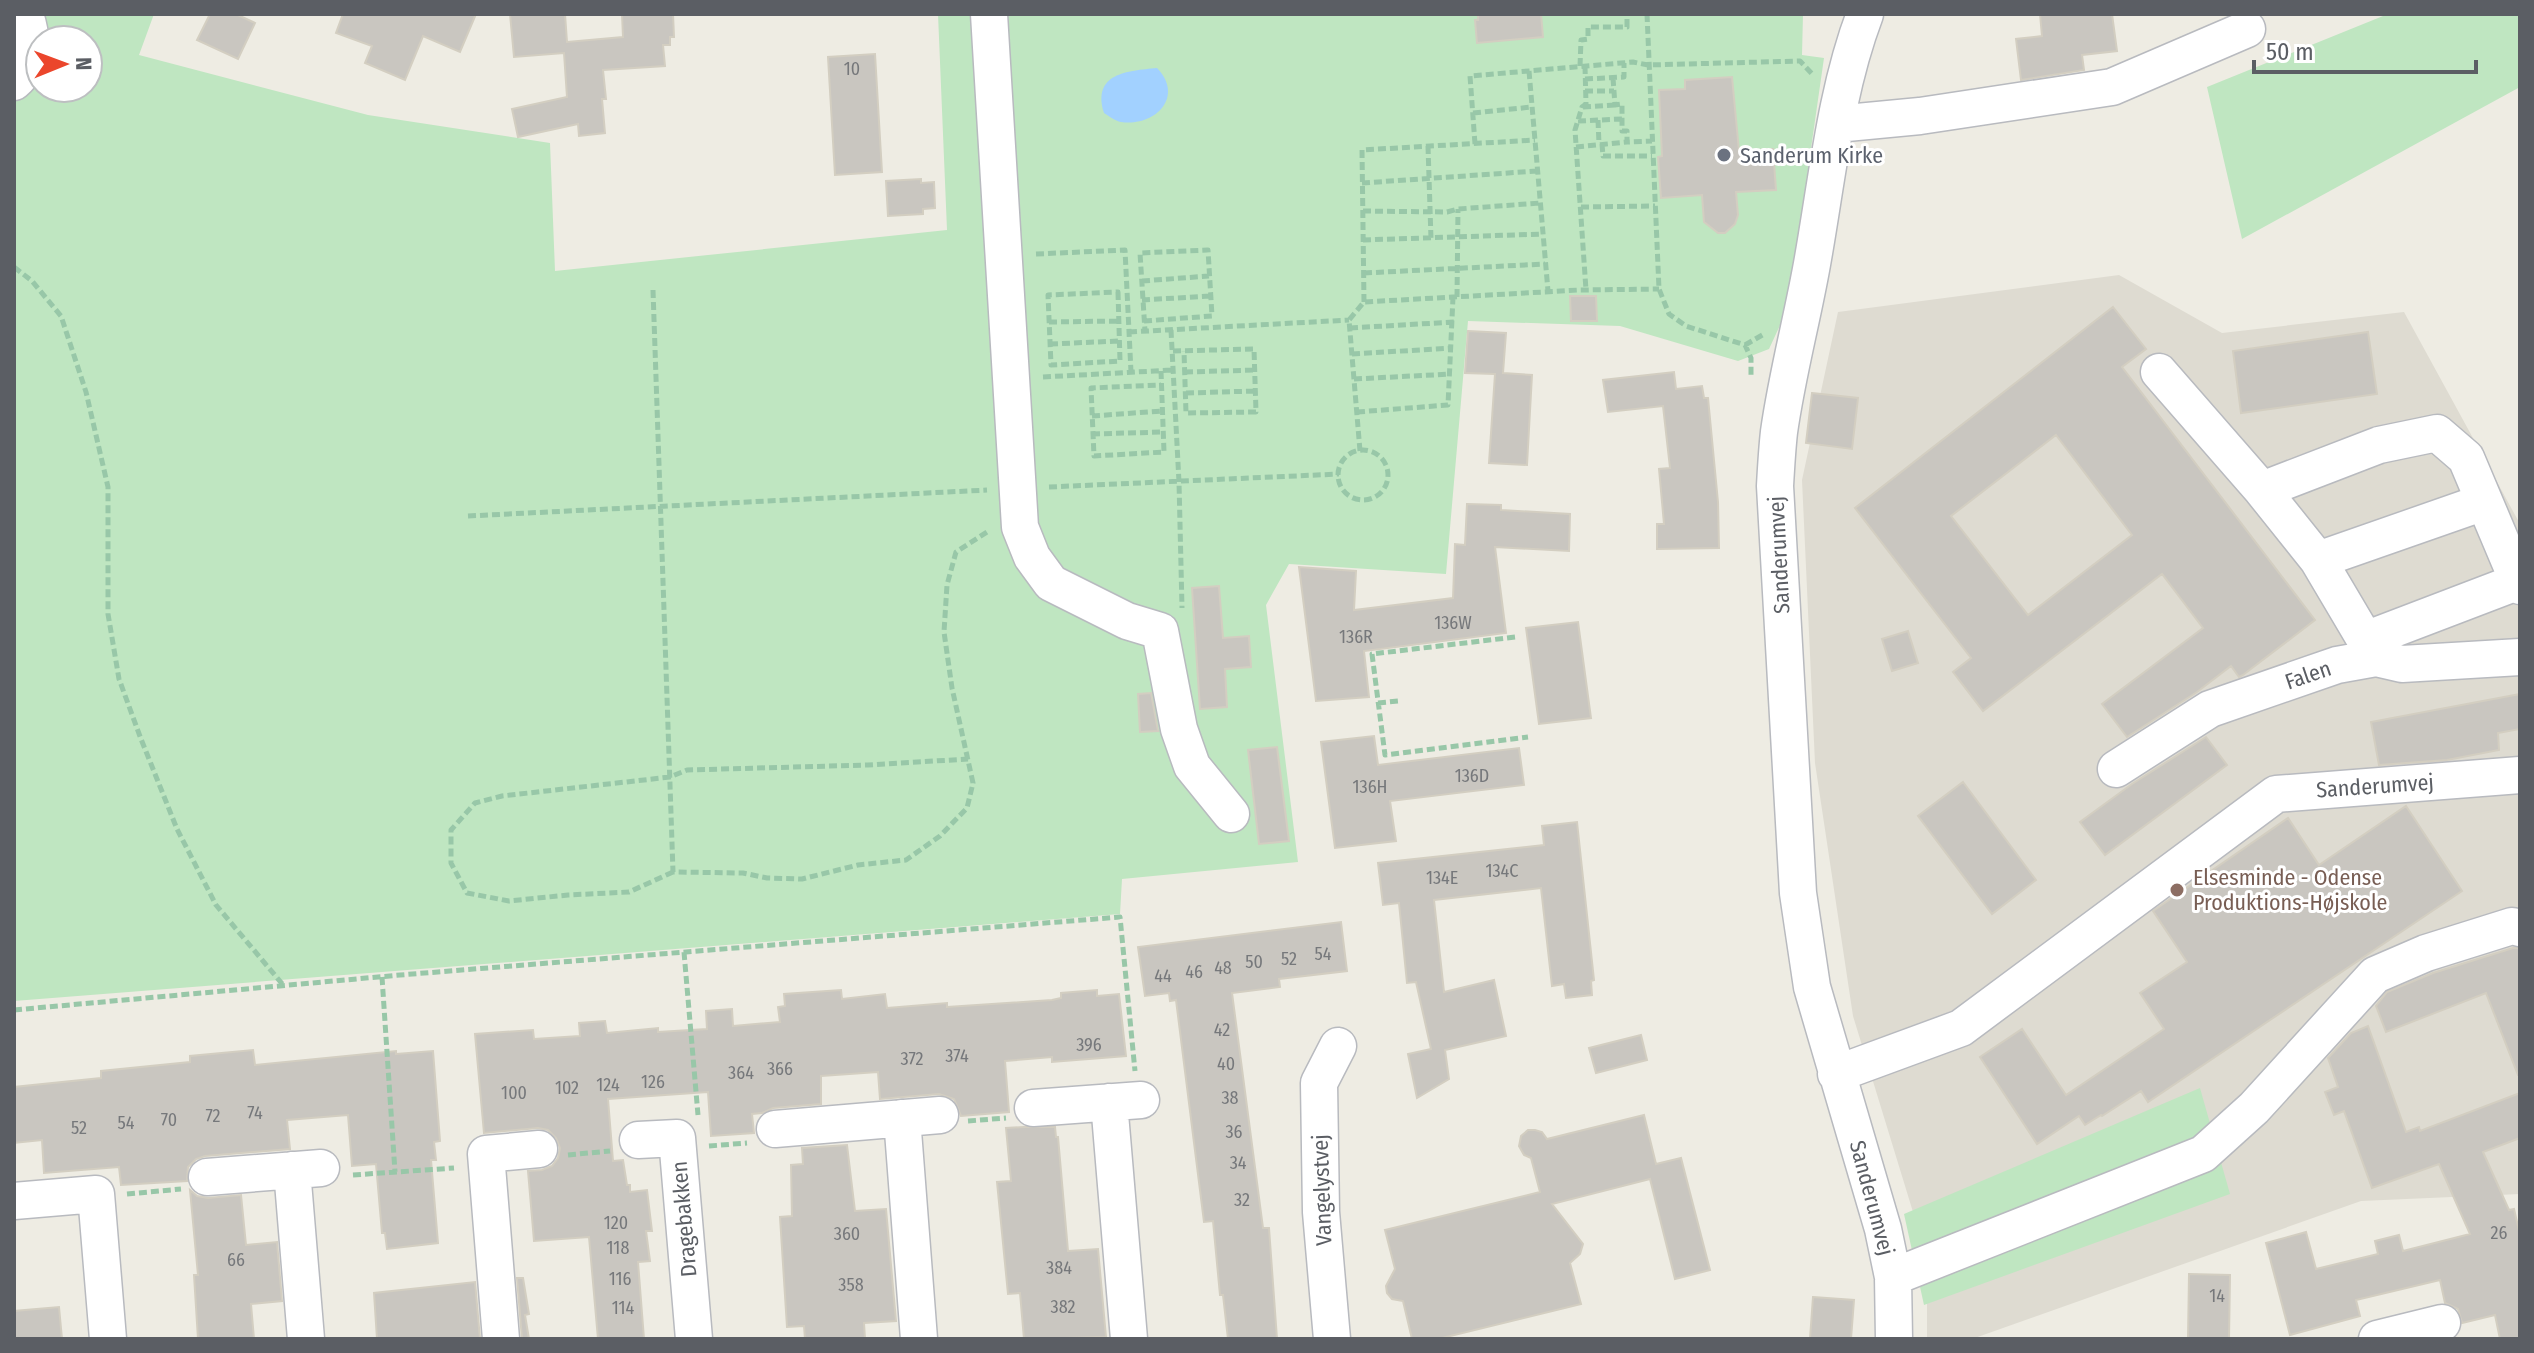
<svg xmlns="http://www.w3.org/2000/svg" width="2534" height="1353" font-family="'Fira Sans Condensed',sans-serif">
<style>
.education{fill:#dedbd1}
.green{fill:#bfe6c1;fill-rule:evenodd}
.water{fill:#a2d1ff}
.building{fill:#c9c6c0;stroke:#d3cec1;stroke-width:2;fill-rule:evenodd}
.lines{fill:none;stroke-linecap:round;stroke-linejoin:round}
.minor-casing{stroke:#b8babf;stroke-width:39}
.path{stroke:#98c7a8;stroke-width:5;stroke-dasharray:8 4;stroke-linecap:butt}
.minor{stroke:#fff;stroke-width:36}
.worship-dot{fill:#6b7280;stroke:#fff;stroke-width:3}
.education-dot{fill:#8d6e63;stroke:#fff;stroke-width:3}
.labels{text-anchor:middle;dominant-baseline:central;stroke-width:6;stroke-linejoin:round;paint-order:stroke}
.number-label{font-size:18px;fill:#76787b}
.worship-label{font-size:22px;fill:#5b616d;stroke:#fff;text-anchor:start}
.street-label{font-size:22px;fill:#5b5e64;stroke:#fff}
.education-label{font-size:22px;fill:#785e54;stroke:#fff;text-anchor:start}
</style>
<rect width="100%" height="100%" fill="#eeece3"/>
<!-- education -->
<path class="education" d="M2119 275 2222 333 2404 312 2520 524V1194L2361 1201 1972 1339H1927V1295L1913 1212 1853 1016 1815 763 1802 480 1838 312Z"/>
<!-- green -->
<path class="green" d="M14 14H154L139 55 368 115 550 143 555 271 947 230 938 14H1803L1802 55 1824 58 1788 308 1769 349 1738 361 1620 326 1468 321 1446 574 1289 564 1266 605 1298 862 1122 879 1120 914 14 1001ZM40 40H88V88H40Z
M2388 14H2520V87L2242 239 2207 87Z
M2200 1088 2230 1194 1924 1305 1904 1214Z"/>
<!-- water -->
<path class="water" d="M1157 68C1185 97 1155 127 1121 122 1115 121 1109 116 1104 113 1092 73 1127 71 1157 68Z"/>
<!-- building -->
<path class="building" d="M210 14H236L255 23 238 59 197 40Z
M343 14H476L460 52 423 36 405 80 365 63 372 46 336 33Z
M510 14H565L567 42 623 37 622 14H673L674 37H670V45H663L665 66 603 70 606 99H602L605 133 579 136 578 124 518 137 512 109 567 97 564 53 514 57Z
M1478 14H1541L1543 37 1477 43 1475 20H1478Z
M2040 14H2112L2117 51 2082 55 2084 70 2021 80 2016 39 2042 36Z
M875 54 882 172 835 175 828 57Z
M1732 77 1739 151 1773 149 1776 190 1736 192 1738 215 1735 224 1725 233H1718L1704 222 1702 195 1661 198 1658 157 1662 156 1659 90 1685 89V80Z
M921 179V183L934 182 935 208 923 209V214L888 216 886 181Z
M1570 296H1596L1597 321H1571Z
M2113 307 2146 349 2122 367 2315 620 2243 675 2239 677 2231 666 2197 692 2127 737 2102 704 2203 628 2162 574 1983 711 1953 672 1971 658 1855 508ZM2056 435 2132 535 2028 615 1951 516Z
M1468 331 1506 333 1503 373 1532 375 1527 465 1489 463 1495 374 1465 373Z
M2368 332 2377 394 2241 413 2233 351Z
M1674 372 1676 389 1702 386 1704 398H1708L1718 502 1719 548 1657 549V524H1664L1659 469 1670 468 1663 406 1608 412 1603 380Z
M1812 393 1858 398 1852 449 1806 443Z
M1467 504 1501 505V510L1570 514 1569 551 1495 547 1506 633 1364 651 1369 697 1316 701 1299 567 1356 571 1354 610 1453 598 1455 544 1465 545Z
M1219 586 1223 638 1249 636 1251 667 1225 669 1227 707 1200 709 1192 588Z
M1578 622 1591 718 1539 724 1526 628Z
M1908 631 1918 663 1892 671 1882 639Z
M1151 693 1158 731 1140 732 1138 694Z
M2520 694V729L2498 733 2499 750 2447 760 2379 765 2371 722Z
M1374 736 1378 765 1519 748 1524 785 1390 801 1396 841 1335 848 1321 742Z
M2206 737 2227 765 2105 855 2080 822 2132 784Z
M1277 747 1289 841 1259 844 1248 750Z
M1963 782 2036 880 1992 914 1918 816Z
M2406 806 2462 891 2148 1102 2141 1091 2102 1116 2101 1115 2085 1125 2079 1116 2037 1144 1980 1057 2022 1029 2066 1095 2164 1029 2140 993 2187 962 2153 911 2288 818 2319 865Z
M1577 822 1594 980 1591 981 1592 995 1566 998 1564 984 1552 986 1541 888 1434 900 1444 992 1494 980 1506 1036 1445 1050 1449 1079 1417 1098 1408 1054 1431 1049 1416 982 1407 983 1399 903 1383 905 1378 863 1544 845 1542 826Z
M1341 922 1347 971 1279 979 1280 987 1232 993 1263 1228H1269L1277 1339H1228L1223 1295H1220L1213 1221 1204 1222 1176 1000 1170 1001 1169 993 1145 996 1138 947Z
M2513 948H2520V1075H2518L2486 993 2386 1032 2376 1006 2387 992 2433 973Z
M841 990 842 999 885 994 887 1008 947 1003V1007L1052 1000 1061 998V993L1097 990V996L1119 994 1126 1056 1052 1062V1057L1005 1061 1009 1112 961 1116 954 1099 939 1094 880 1099 878 1072 821 1076V1104L773 1108 762 1113 752 1114 754 1133 711 1136 708 1092 608 1099 613 1161 623 1160 627 1185H630V1192L647 1190 652 1231H646L650 1261 638 1262 644 1339H598L589 1237 534 1241 528 1171 542 1170 552 1166 558 1158 560 1148 556 1138 548 1130 538 1128 484 1133 475 1034 533 1030 534 1039 580 1036 579 1023 605 1021 607 1033 658 1028V1032L707 1029 706 1011 732 1009 733 1026 780 1022 778 1007 785 1006 784 994Z
M2368 1026 2406 1132 2419 1127 2420 1131 2520 1093V1138L2483 1152 2509 1210 2514 1209 2520 1235V1339H2500L2495 1315 2462 1323 2458 1309 2445 1303 2440 1280 2356 1300 2360 1316 2290 1335 2266 1243 2306 1232 2316 1269 2378 1254 2375 1241 2399 1235 2403 1251 2470 1234 2439 1164 2372 1188 2344 1111 2334 1115 2325 1092 2338 1087 2328 1058 2351 1033Z
M1641 1035 1647 1060 1596 1073 1589 1048Z
M253 1050 255 1065 396 1051V1054L433 1051 440 1141 434 1142 436 1160H431L438 1243 387 1249 385 1233H382L376 1164 352 1166 348 1115 287 1120 290 1149 205 1156 196 1159 188 1167 187 1181 121 1185 119 1167 44 1173 42 1140 14 1143V1087L101 1078V1071L190 1062V1056Z
M1644 1115 1656 1164 1681 1158 1710 1270 1675 1279 1650 1179 1552 1204 1583 1244 1580 1254 1570 1263 1581 1304 1438 1339H1412L1403 1301 1392 1299 1387 1293 1386 1286 1395 1269 1385 1230 1540 1192 1531 1158 1524 1155 1519 1146 1521 1136 1528 1130H1535L1542 1132 1547 1139Z
M1024 1127H1055L1056 1137H1058L1068 1251 1098 1249 1106 1337 1024 1339 1020 1293 1008 1294 997 1182 1011 1181 1006 1128Z
M847 1145 855 1211 886 1209 896 1321 864 1323 865 1339H805L804 1326 787 1327 780 1217 792 1216 791 1165 803 1164 802 1148Z
M190 1190 197 1196 208 1198 241 1195 246 1245 277 1242 282 1301 251 1304 254 1339H198L194 1275H198Z
M2189 1274 2230 1275 2229 1339H2188Z
M517 1278H523L529 1314 525 1315 529 1339H522Z
M475 1282 480 1339H377L374 1293Z
M1813 1297 1854 1300 1851 1339H1810Z
M59 1307 62 1339H14V1311Z"/>
<g class="lines">
<defs>
<path id="minor" d="M989 14 1020 527 1032 557 1051 583 1127 621 1160 631 1179 729 1192 766 1231 814
M1865 14C1835 93 1827 181 1812 264 1802 320 1787 375 1779 432 1777 450 1776 468 1775 486L1798 893 1812 987 1883 1229 1893 1277 1894 1339
M14 82C36 63 33 39 25 14
M1836 124 1920 116 2112 87 2247 29
M2159 372 2262 490 2318 560 2376 658
M2262 490 2379 445 2437 433 2466 458 2520 586
M2318 560 2484 502
M2365 640 2517 582
M2116 769 2210 709 2337 665 2376 658 2402 664 2520 657
M1836 1074 1961 1028 2276 794 2520 775
M1109 1102 1129 1339
M1033 1108 1141 1100
M902 1118 919 1339
M775 1129 940 1115
M638 1140 677 1138 694 1339
M292 1170 306 1339
M207 1177 321 1168
M14 1201 96 1194 108 1339
M1893 1277 2203 1154 2254 1108 2375 975 2426 953 2512 926 2520 928
M501 1339 486 1154 539 1149
M1332 1339 1321 1212 1319 1083 1338 1046
M2377 1339 2442 1323"/>
</defs>
<!-- minor casing -->
<use href="#minor" class="minor-casing"/>
<!-- path -->
<path class="path" d="M1647 14 1659 289 1669 314 1686 326 1745 345 1751 358V378
M1580 66 1581 40 1588 39V27H1627V14
M1585 66 1586 104 1582 107 1575 130 1586 290
M1529 71 1548 291
M1613 78 1615 105 1622 104V131H1627V142L1652 141
M1585 79 1624 77V63
M1585 91H1614
M1583 107 1615 105
M1473 113 1532 107
M1598 120 1599 144
M1578 121 1622 119
M1475 144 1470 76 1633 62 1648 65 1800 61 1814 76
M1602 144 1603 156H1652
M1428 146 1431 239
M1576 147 1627 142
M1362 183 1537 171
M1581 207 1655 206
M1363 211 1447 212 1458 209 1540 203
M1363 240 1543 234
M1036 254 1125 250 1131 372
M14 267 32 281 61 316 86 392 108 487V614L119 679 141 739 177 829 216 905 284 986
M1364 273 1545 264
M1142 281 1209 276
M653 290 673 872 743 873 767 878 802 879 858 865 906 860 940 836 967 808 973 783 952 688 944 632 947 585 956 552 990 530
M1118 292 1120 361 1051 365 1048 295Z
M1457 297 1458 209
M1142 300 1211 296
M1364 302 1362 150 1535 140
M1144 321 1212 316 1208 250 1140 253 1145 331
M1049 322 1119 321
M1350 328 1454 322
M1171 330 1179 482 1182 608
M1129 332 1349 320
M1050 344 1119 341
M1745 345 1764 334
M1173 351 1254 349 1256 412 1186 413 1184 351
M1352 354 1452 348
M1161 371 1164 452 1094 456 1091 388 1161 385
M1185 372 1255 370
M1043 377 1173 370
M1354 379 1451 374
M1186 393 1255 391
M1357 412 1448 405 1453 297
M1092 416 1162 411
M1092 434 1163 432
M1338 475a25 25 0 1 1 50 0a25 25 0 1 1-50 0Z
M1360 451 1349 320 1364 302 1579 290 1659 289
M1049 487 1339 474
M468 516 987 490
M1515 637 1372 654 1385 755 1528 737
M1378 703 1399 701
M673 872 629 892 568 895 509 901 467 893 451 863V830L475 803 502 796 670 777 687 770 868 765 968 759
M684 952 698 1115
M382 977 395 1172
M14 1010 400 975 1120 917 1135 1071
M968 1121 1006 1118
M709 1146 747 1143
M568 1155 610 1151
M353 1175 454 1168
M127 1194 181 1189"/>
<!-- minor -->
<use href="#minor" class="minor"/>
</g>
<!-- markers -->
<circle class="worship-dot" cx="1724" cy="155" r="8"/>
<circle class="education-dot" cx="2177" cy="890" r="8"/>
<g class="labels">
<!-- number labels -->
<g class="number-label">
<text x="852" y="69">10</text>
<text x="1453" y="623">136W</text>
<text x="1356" y="637">136R</text>
<text x="1472" y="776">136D</text>
<text x="1370" y="787">136H</text>
<text x="1502" y="871">134C</text>
<text x="1442" y="878">134E</text>
<text x="1323" y="954">54</text>
<text x="1289" y="959">52</text>
<text x="1254" y="962">50</text>
<text x="1223" y="968">48</text>
<text x="1194" y="972">46</text>
<text x="1163" y="976">44</text>
<text x="1222" y="1030">42</text>
<text x="1089" y="1045">396</text>
<text x="957" y="1056">374</text>
<text x="912" y="1059">372</text>
<text x="1226" y="1064">40</text>
<text x="780" y="1069">366</text>
<text x="741" y="1073">364</text>
<text x="653" y="1082">126</text>
<text x="608" y="1085">124</text>
<text x="567" y="1088">102</text>
<text x="514" y="1093">100</text>
<text x="1230" y="1098">38</text>
<text x="255" y="1113">74</text>
<text x="213" y="1116">72</text>
<text x="169" y="1120">70</text>
<text x="126" y="1123">54</text>
<text x="79" y="1128">52</text>
<text x="1234" y="1132">36</text>
<text x="1238" y="1163">34</text>
<text x="1242" y="1200">32</text>
<text x="616" y="1223">120</text>
<text x="2499" y="1233">26</text>
<text x="847" y="1234">360</text>
<text x="618" y="1248">118</text>
<text x="236" y="1260">66</text>
<text x="1059" y="1268">384</text>
<text x="620" y="1279">116</text>
<text x="851" y="1285">358</text>
<text x="2217" y="1296">14</text>
<text x="1063" y="1307">382</text>
<text x="623" y="1308">114</text>
</g>
<!-- worship labels -->
<g class="worship-label">
<text x="1740" y="155">Sanderum Kirke</text>
</g>
<!-- street labels -->
<g class="street-label">
<text transform="translate(1779 555) rotate(-93)">Sanderumvej</text>
<text transform="translate(2308 675) rotate(-19)">Falen</text>
<text transform="translate(2375 786) rotate(-4)">Sanderumvej</text>
<text transform="translate(1322 1190) rotate(-92)">Vangelystvej</text>
<text transform="translate(1872 1198) rotate(75)">Sanderumvej</text>
<text transform="translate(684 1219) rotate(-95)">Dragebakken</text>
</g>
<!-- education labels -->
<g class="education-label">
<text x="2193" y="877">Elsesminde - Odense<tspan x="2193" dy="25">Produktions-Højskole</tspan></text>
</g>
</g>
<!-- border -->
<rect width="2534" height="1353" fill="none" stroke="#5b5e64" stroke-width="32"/>
<!-- north arrow -->
<g transform="translate(64 64) rotate(89)"><circle r="38" fill="#ffffff" stroke="#bdbfc1" stroke-width="2"/>
<path d="M0-6L14 30L0 20L-14 30Z" fill="#eb462c"/>
<text y="-12" font-size="22" font-weight="bold" text-anchor="middle" fill="#5b5e64">N</text>
</g>
<!-- scale -->
<path d="M2254 60v12h222v-12" fill="none" stroke="#5b5e64" stroke-width="4"/>
<text x="2266" y="60" font-size="24" fill="#5b5e64" stroke="#ffffff" stroke-width="6" paint-order="stroke">50 m</text>
</svg>
